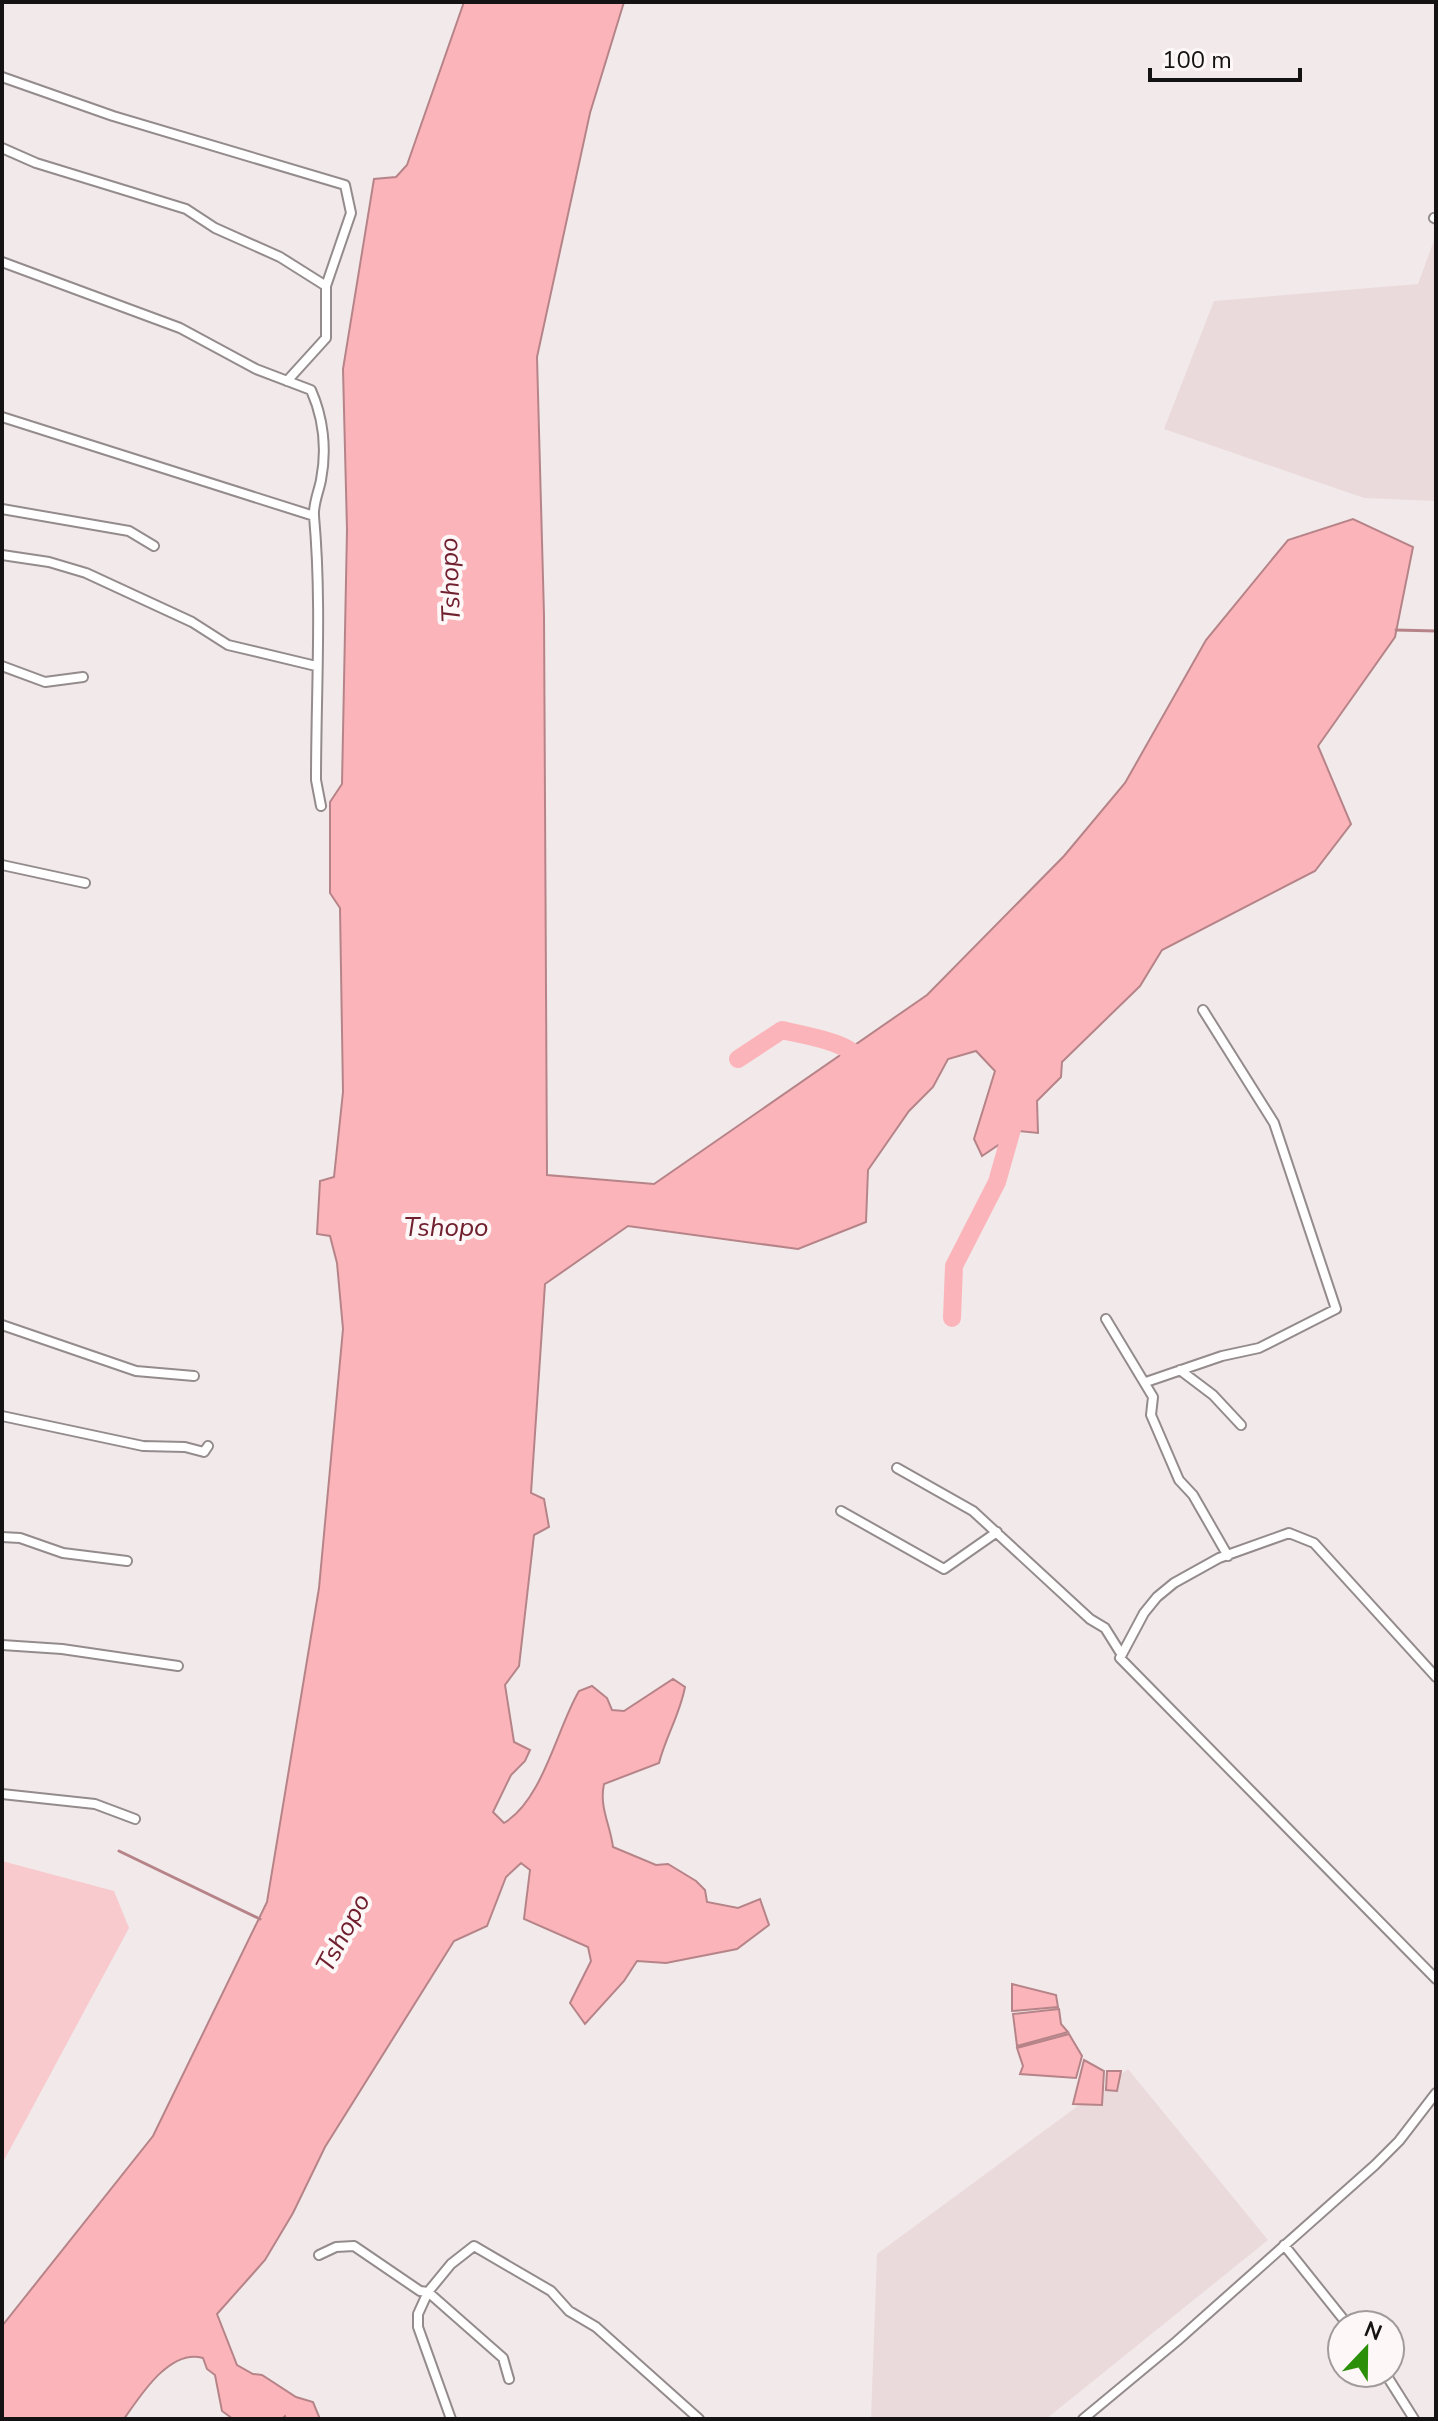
<svg xmlns="http://www.w3.org/2000/svg" width="1438" height="2421" font-family="'Nunito Sans',sans-serif">
<style>
.built{fill:#ebdadb}
.green{fill:#f8cacd}
.water{fill:#fbb5ba;stroke:#b68488;stroke-width:2}
.lines{fill:none;stroke-linecap:round;stroke-linejoin:round}
.stream{stroke:#b68488;stroke-width:3}
.river{stroke:#fbb5ba;stroke-width:18}
.street-casing{stroke:#948c8c;stroke-width:12}
.street{stroke:#fff;stroke-width:8}
.labels{text-anchor:middle;dominant-baseline:central;stroke-width:8;stroke-linejoin:round;paint-order:stroke}
.water-label{font-size:26px;font-style:italic;fill:#70202f;stroke:#fef7f7}
</style>
<rect width="100%" height="100%" fill="#f2e9ea"/>
<!-- built -->
<path class="built" d="M1436 235V501L1364 498 1164 429 1214 301 1418 284Z
M1128 2069 1268 2240 1046 2419H871L877 2254Z"/>
<!-- green -->
<path class="green" d="M2 1861 114 1891 129 1928 2 2164Z"/>
<!-- water -->
<path class="water" d="M464 2H624L590 113 537 357 544 615 547 1175 654 1184 927 995 1064 856 1125 783 1206 640 1288 540 1353 519 1413 547 1395 637 1318 746 1351 824 1315 871 1162 950 1140 986 1062 1062 1061 1077 1037 1101 1038 1133 1019 1131 982 1156 974 1139 995 1071 976 1051 948 1059 933 1087 909 1111 868 1170 866 1222 798 1249 628 1226 545 1284 531 1493 544 1499 549 1527 534 1535 519 1666 505 1685 514 1742 530 1750 525 1761 511 1775 493 1812 504 1823C543 1800 557 1728 579 1691L592 1686 607 1698 612 1710 624 1711 673 1679 685 1687C680 1714 666 1736 659 1763L604 1784C599 1807 610 1824 613 1847L656 1865 668 1864 696 1881 705 1890 707 1902 738 1908 760 1899 769 1925 737 1949 666 1963 637 1961 624 1981 585 2024 570 2003 591 1961 588 1947 524 1919 530 1870 521 1863 506 1877 487 1926 454 1941 325 2147 293 2213 265 2260 217 2314 237 2365 253 2374 262 2375 296 2397 313 2402 320 2419H286L285 2416 282 2419H233L222 2411 215 2375 207 2369 203 2358C170 2348 140 2396 124 2419H2V2326L153 2136 267 1902 319 1588 343 1329 337 1263 330 1236 317 1234 320 1181 334 1177 343 1092 340 908 330 893V802L342 784 347 530 343 369 374 179 396 177 407 165Z
M1012 1984 1056 1995 1058 2007 1012 2011Z
M1059 2009 1061 2024 1068 2032 1017 2046 1013 2014Z
M1069 2034 1082 2056 1076 2078 1020 2074 1023 2066 1017 2048Z
M1084 2060 1104 2071 1102 2105 1073 2104Z
M1107 2071H1121L1117 2091 1106 2090Z"/>
<g class="lines">
<!-- stream -->
<path class="stream" d="M1396 630 1436 631
M119 1851 260 1919"/>
<!-- river -->
<path class="river" d="M738 1059 782 1030C806 1036 849 1041 864 1063
M952 1318 954 1266 997 1182 1016 1115"/>
<defs>
<path id="street" d="M2 77 113 116 345 185 351 213 326 286V338L287 381
M2 148 36 163 186 209 215 228 280 257 326 286
M1434 218 1436 219
M2 262 180 328 256 369 311 390C323 417 327 449 321 480 319 491 313 504 314 516 322 604 316 692 316 780L321 806
M2 417 314 516
M2 509 129 531 154 546
M2 555 49 562 86 573 192 622 228 645 316 666
M2 666 45 682 83 677
M2 865 85 883
M1106 1319 1153 1397 1151 1415 1179 1480 1193 1495 1228 1556
M2 1325 136 1371 194 1376
M1180 1370 1213 1395 1241 1425
M1146 1382 1222 1356 1259 1348 1336 1309 1274 1123 1203 1010
M2 1416 143 1446 185 1447 204 1452 208 1446
M897 1468 973 1511 1090 1619 1105 1628 1120 1652
M841 1511 944 1569 997 1532
M2 1537 20 1538 63 1553 127 1561
M2 1645 62 1649 178 1666
M1436 1677 1314 1543 1289 1533 1219 1558 1174 1583 1157 1597 1144 1613 1120 1658 1436 1979
M2 1794 95 1804 135 1819
M1284 2245 1348 2325
M319 2255 336 2247 354 2246 420 2291 428 2292 451 2264 474 2246 551 2291 569 2311 596 2327 699 2419
M1385 2373 1414 2419
M451 2419 418 2327V2314L428 2292 503 2358 509 2379
M1083 2419 1177 2341 1375 2165 1399 2141 1436 2093"/>
</defs>
<!-- street casing -->
<use href="#street" class="street-casing"/>
<!-- street -->
<use href="#street" class="street"/>
</g>
<g class="labels">
<!-- water labels -->
<g class="water-label">
<text transform="translate(450 580) rotate(-92)">Tshopo</text>
<text x="446" y="1227">Tshopo</text>
<text transform="translate(343 1933) rotate(-62)">Tshopo</text>
</g>
</g>
<!-- border -->
<rect width="1438" height="2421" fill="none" stroke="#151213" stroke-width="8"/>
<!-- north arrow -->
<g transform="translate(1366 2349) rotate(22)"><circle r="38" fill="#fef7f7" stroke="#a19b9c" stroke-width="2"/>
<path d="M0-6L14 30L0 20L-14 30Z" fill="#2b8f0a"/>
<text y="-12" font-size="22" font-weight="bold" text-anchor="middle" fill="#151213">N</text>
</g>
<!-- scale -->
<path d="M1150 68v12h150v-12" fill="none" stroke="#151213" stroke-width="4"/>
<text x="1162" y="68" font-size="24" fill="#151213" stroke="#fef7f7" stroke-width="6" paint-order="stroke">100 m</text>
</svg>
